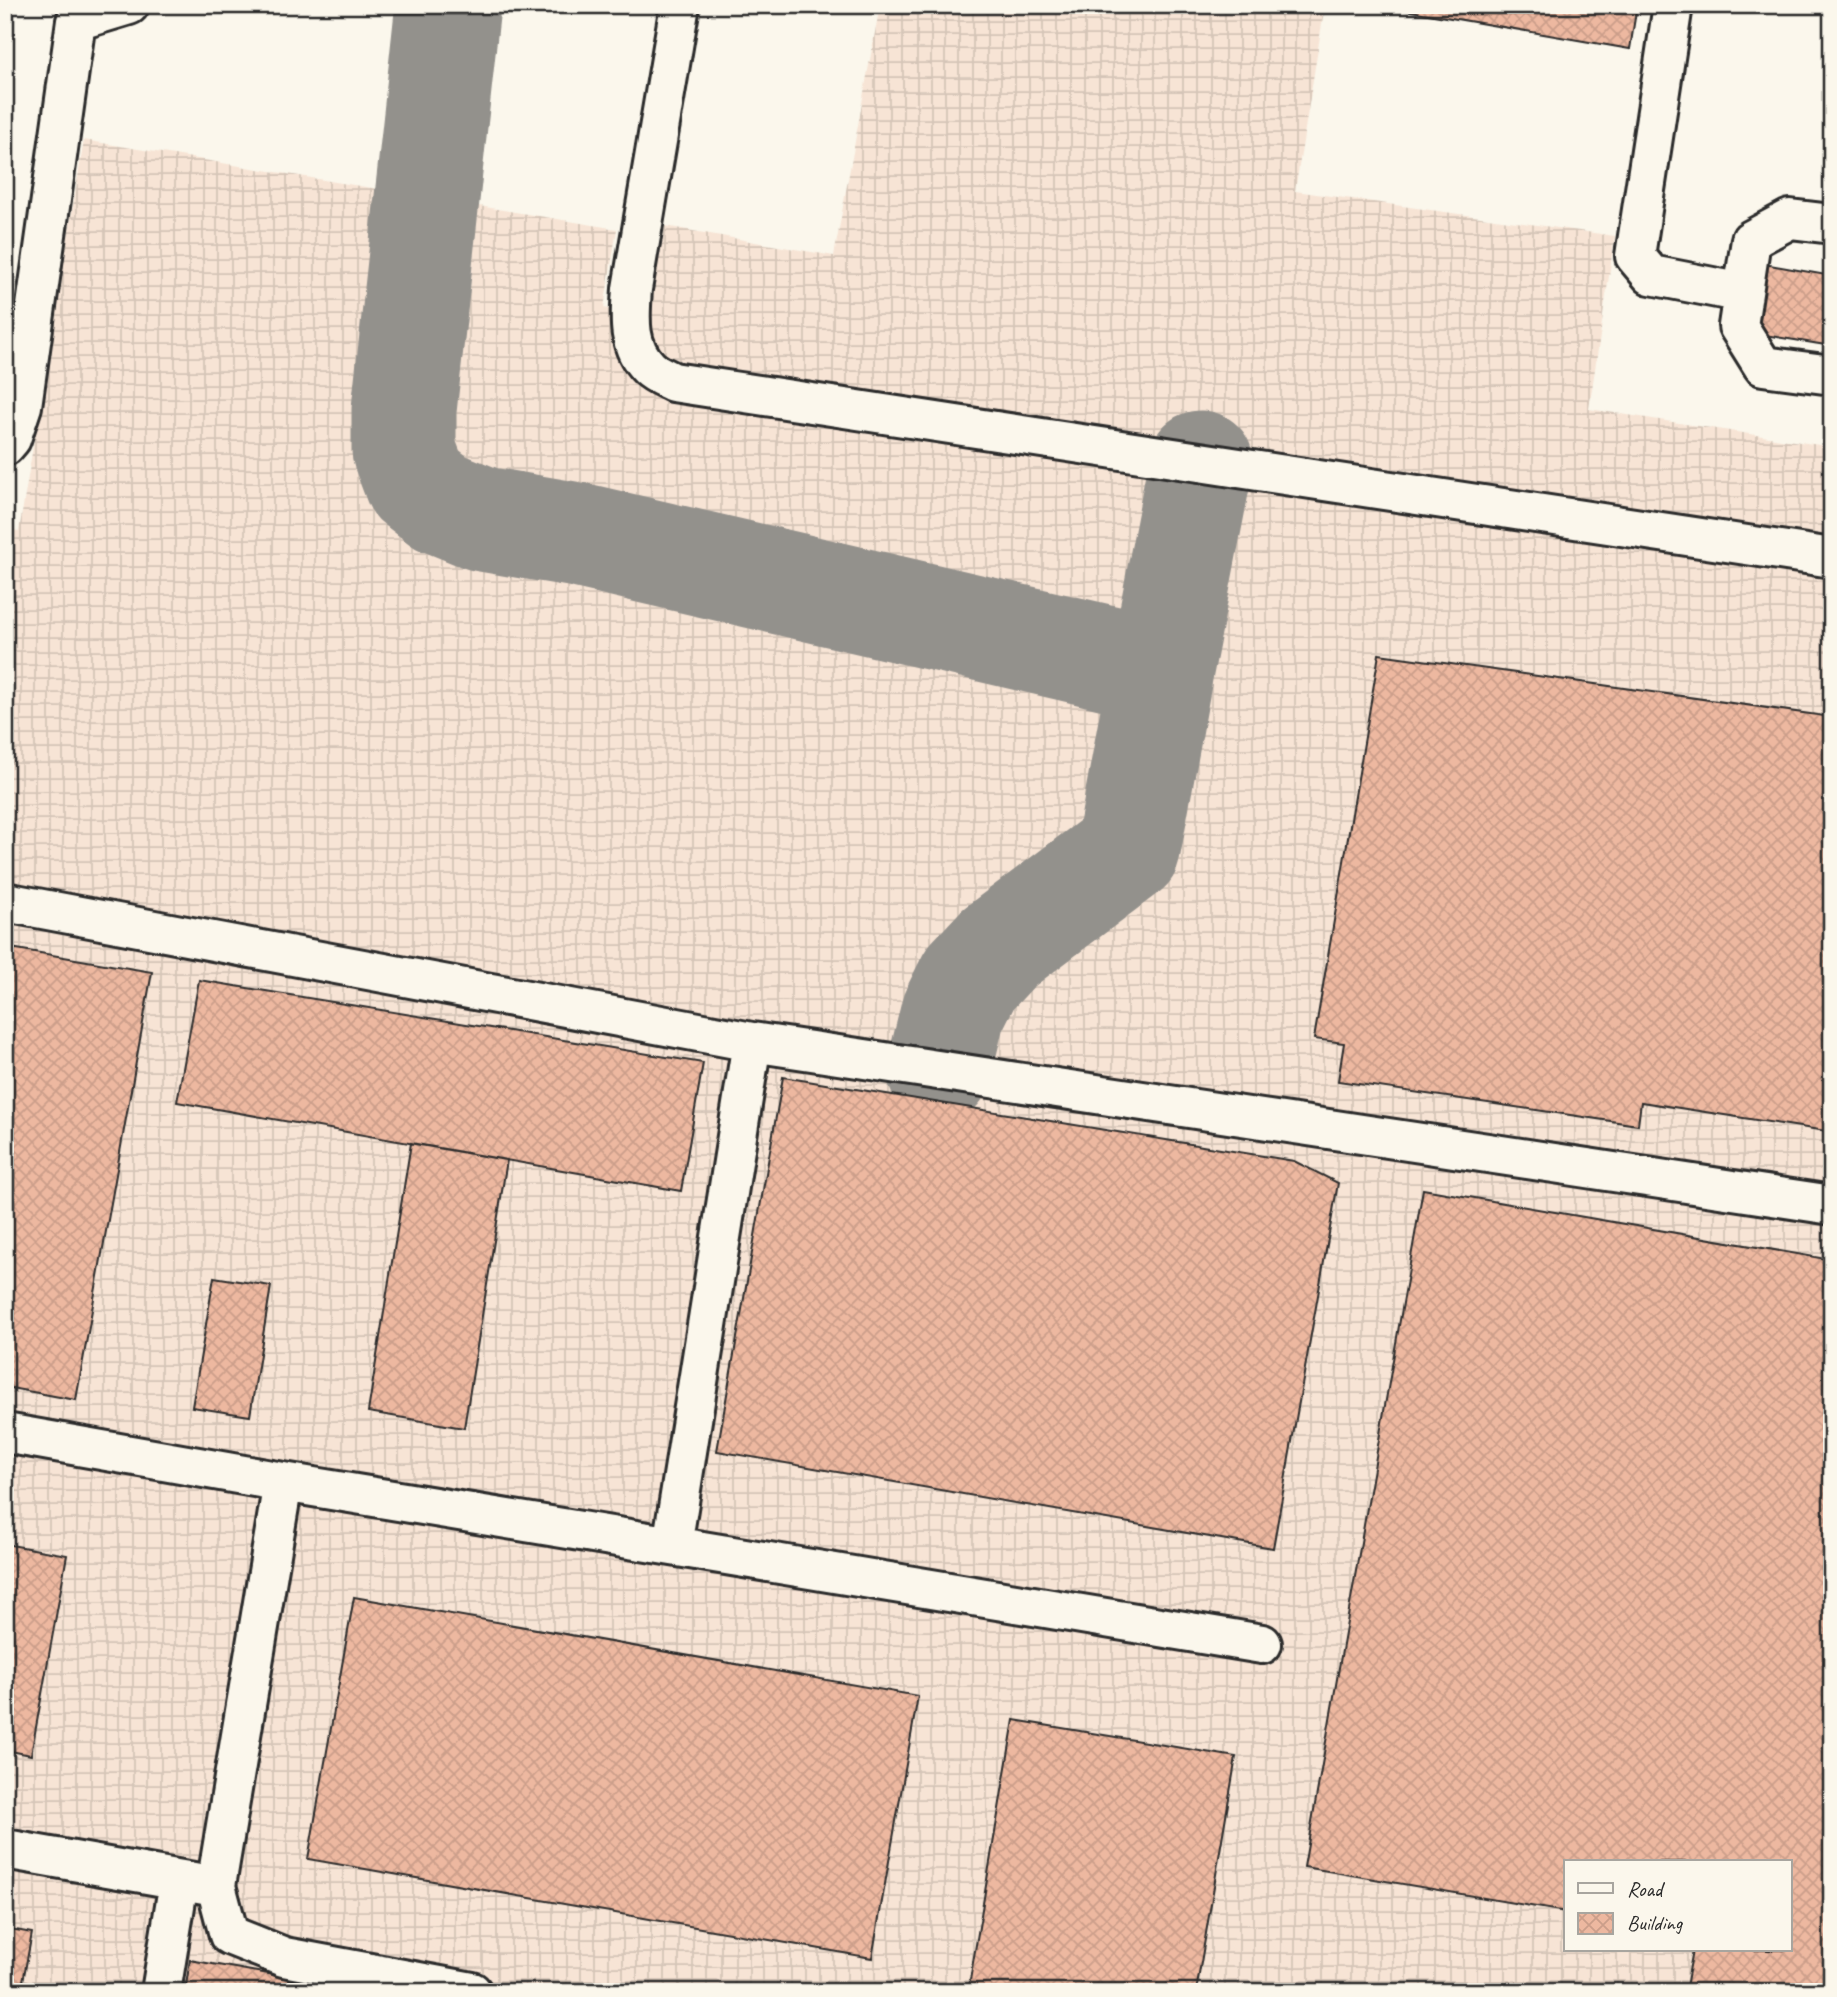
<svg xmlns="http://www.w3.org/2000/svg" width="1837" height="1997" font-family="Caveat,sans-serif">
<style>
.industrial{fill:url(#industrial-grid);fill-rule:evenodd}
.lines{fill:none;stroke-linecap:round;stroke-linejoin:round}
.taxiway{stroke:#93918c;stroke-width:105}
.building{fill:url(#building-cross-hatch);stroke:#2b2b2b;stroke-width:2}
.minor-casing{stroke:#2b2b2b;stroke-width:44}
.minor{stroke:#fbf7ec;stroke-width:38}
</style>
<defs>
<pattern id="industrial-grid" width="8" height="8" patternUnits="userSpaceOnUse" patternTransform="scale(1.75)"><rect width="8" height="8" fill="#f7e4d5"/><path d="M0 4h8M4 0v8" fill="none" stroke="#d4c4b7"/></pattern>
<pattern id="building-cross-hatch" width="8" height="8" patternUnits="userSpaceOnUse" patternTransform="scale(1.75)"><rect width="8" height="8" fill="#edb8a0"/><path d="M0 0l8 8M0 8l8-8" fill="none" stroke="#cb9e8a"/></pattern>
</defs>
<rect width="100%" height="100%" fill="#fbf7ec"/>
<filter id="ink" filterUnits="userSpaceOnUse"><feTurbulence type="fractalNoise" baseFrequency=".0143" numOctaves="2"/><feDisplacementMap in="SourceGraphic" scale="14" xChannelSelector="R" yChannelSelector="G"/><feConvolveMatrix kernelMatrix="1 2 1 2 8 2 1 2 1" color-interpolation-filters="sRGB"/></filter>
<g filter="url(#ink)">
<!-- industrial -->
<path class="industrial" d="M880 5H1325L1295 191 1615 236 1589 409 1832 447V1992H5V529L19 531 84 140 617 229 604 308 648 316 665 226 834 256ZM1566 1862H1790V1950H1566Z"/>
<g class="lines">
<!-- taxiway -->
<path class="taxiway" d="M448 5 404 410V451L416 483 441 502 483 519 578 535 1161 670 1201 463
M939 1070 953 1012 970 978 998 948 1128 850 1161 670"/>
</g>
<!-- building -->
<path class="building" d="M1376 5H1637L1630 49Z
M1764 264 1832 276V346L1752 333Z
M1379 654 1832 717V1132L1641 1102 1638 1125 1338 1081 1344 1043 1314 1039Z
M5 947 152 972 76 1400 5 1387Z
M199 980 703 1063 681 1191 177 1102Z
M783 1077 1294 1161 1338 1183 1273 1548 717 1451Z
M411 1143 507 1160 464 1428 368 1412Z
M1423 1189 1832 1260V1992H1685L1693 1950H1790V1862H1566V1912L1304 1867Z
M214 1277 271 1286 250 1416 192 1407Z
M5 1544 67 1555 31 1755 5 1750Z
M354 1597 918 1696 872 1958 308 1859Z
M1014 1720 1236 1757 1196 1992H968Z
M5 1928 32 1933 21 1992H5Z
M190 1960 370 1992H185Z
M24 1981 87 1992H21Z"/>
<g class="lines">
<defs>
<path id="minor" d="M680 5 632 289C630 318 627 346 649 368 655 374 665 378 673 382L1832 558
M1673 5 1635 256 1651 275 1743 293
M1832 224 1790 219 1751 240 1738 326 1763 366 1832 375
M5 446 11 439 22 406 76 21 129 5
M5 902 752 1042 672 1546 283 1482 216 1886
M752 1042 1832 1205
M5 1433 283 1482
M672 1546 1262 1644
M5 1849 216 1886 229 1935 284 1957 472 1992
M161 1992 179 1881"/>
</defs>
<!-- minor casing -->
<use href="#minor" class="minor-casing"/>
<!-- minor -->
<use href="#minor" class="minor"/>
</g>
</g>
<!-- margin -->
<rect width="1837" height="1997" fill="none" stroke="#fbf7ec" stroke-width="28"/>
<rect x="14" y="14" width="1809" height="1969" fill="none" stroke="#2b2b2b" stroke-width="2.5" filter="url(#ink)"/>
<!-- legend -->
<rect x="1564" y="1860" width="228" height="91" fill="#fbf7ec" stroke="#a8a59f" stroke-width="2"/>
<rect x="1578" y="1883" width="35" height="10" fill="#fbf7ec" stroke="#a8a59f" stroke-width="2"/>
<text x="1627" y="1896" font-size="21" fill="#2b2b2b">Road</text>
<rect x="1578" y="1913" width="35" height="21" fill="url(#building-cross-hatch)" stroke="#a8a59f" stroke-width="2"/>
<text x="1627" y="1930" font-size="21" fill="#2b2b2b">Building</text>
</svg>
